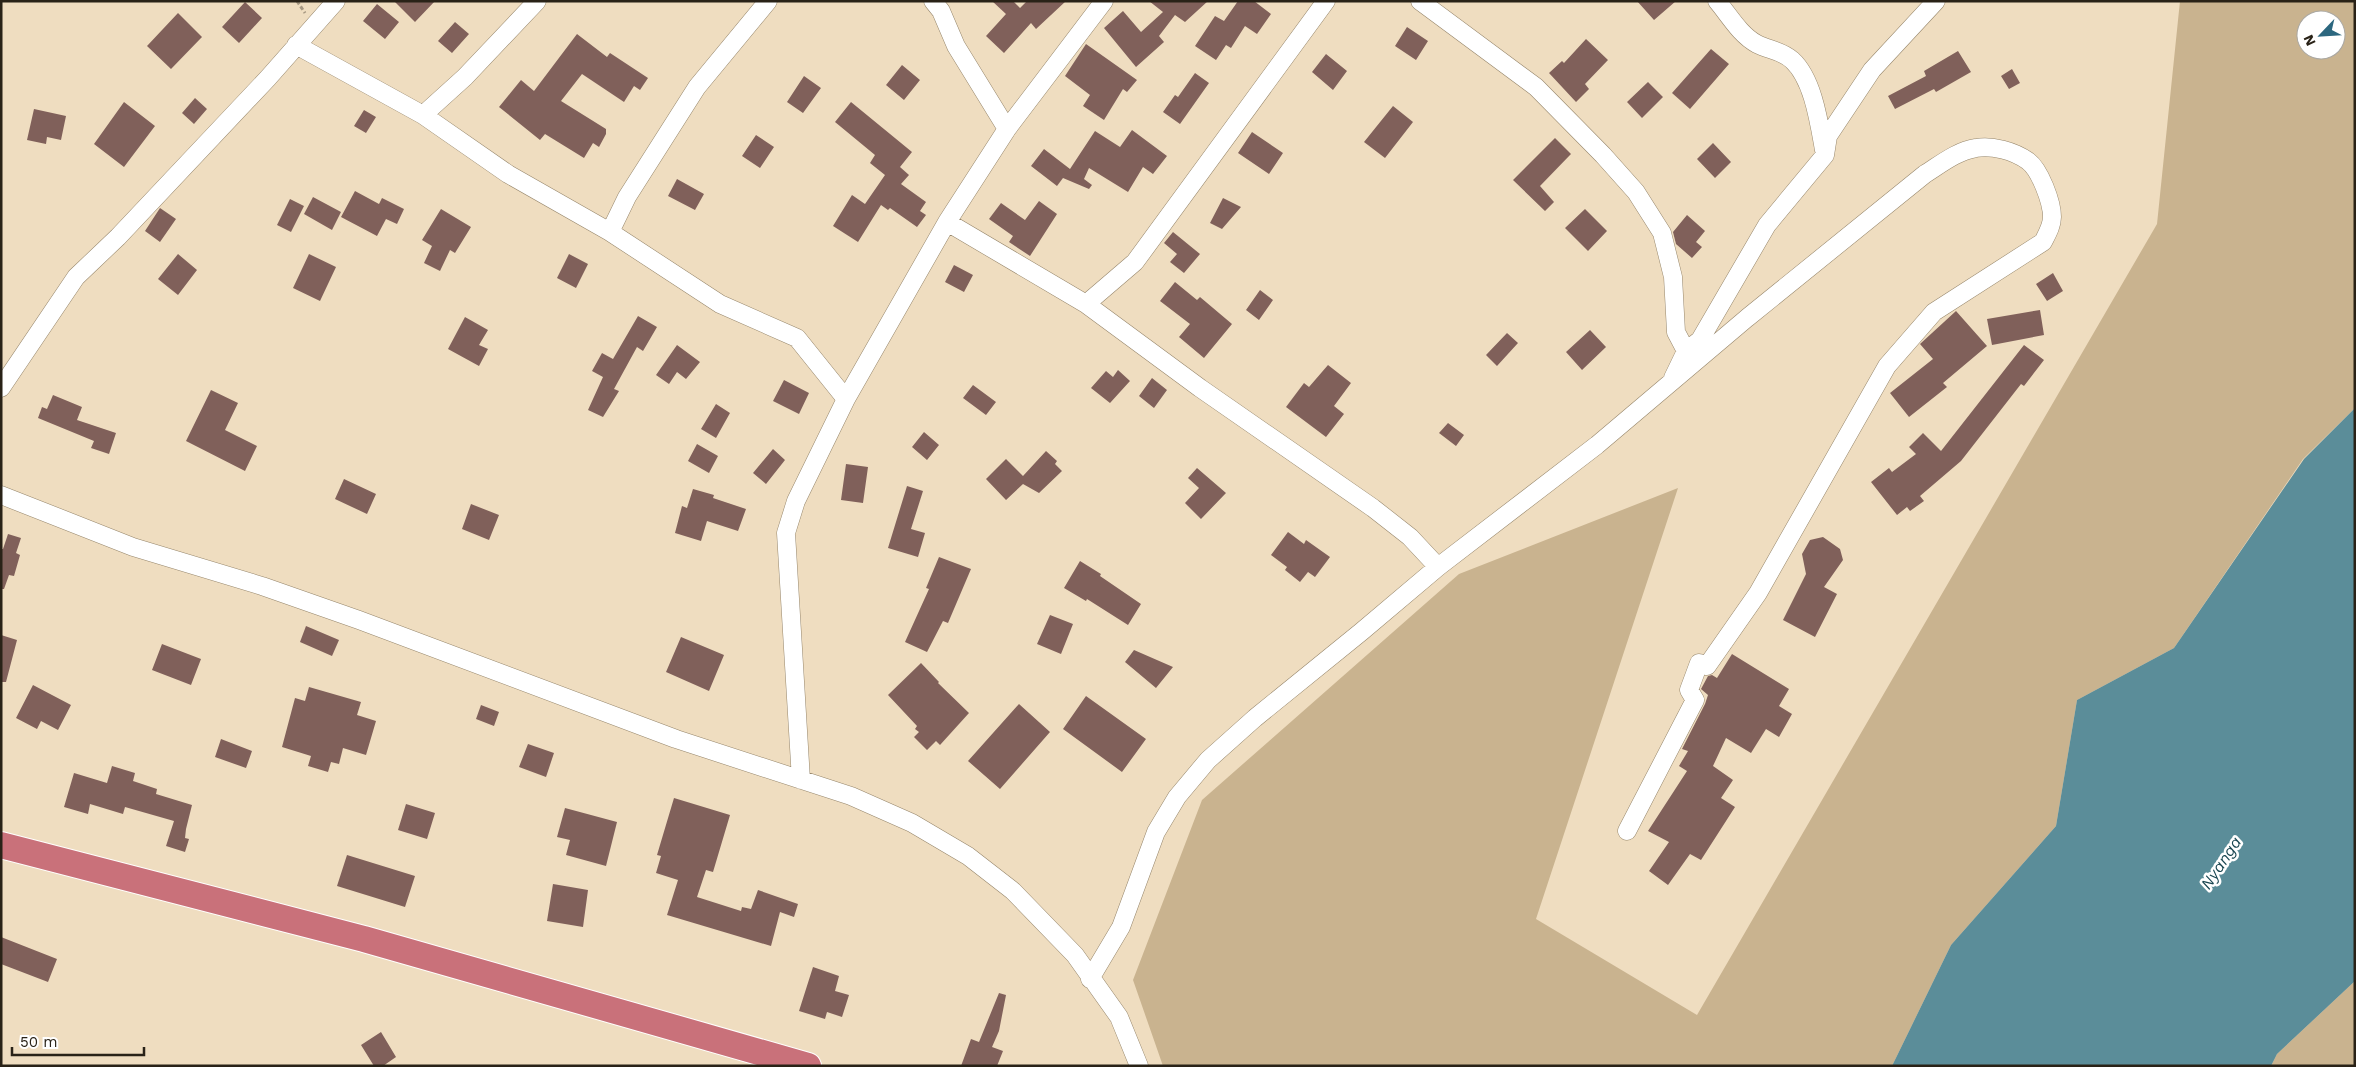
<svg xmlns="http://www.w3.org/2000/svg" width="2356" height="1067" font-family="'Work Sans',sans-serif">
<style>
.green{fill:#c9b38f;fill-rule:evenodd}
.water{fill:#5b8d99}
.building{fill:#80605a}
.lines{fill:none;stroke-linecap:round;stroke-linejoin:round}
.minor-casing{stroke:#96866b;stroke-width:19}
.highway-casing{stroke:#fff;stroke-width:28}
.path{stroke:#a69882;stroke-width:3;stroke-dasharray:4 2.5;stroke-linecap:butt}
.minor{stroke:#fff;stroke-width:18}
.highway{stroke:#c9717a;stroke-width:26}
.labels{text-anchor:middle;dominant-baseline:central;stroke-width:5;stroke-linejoin:round;paint-order:stroke}
.water-label{font-size:16px;font-style:italic;fill:#194651;stroke:#fff}
</style>
<rect width="100%" height="100%" fill="#efddc0"/>
<!-- green -->
<path class="green" d="M2180 1H2355V408L2303 459 2174 648 2077 700 2056 826 1951 945 1892 1066H1163L1133 980 1202 800 1459 574 1678 488 1536 919 1697 1015 2157 224ZM2306 20H2336V50H2306Z
M2355 981V1066H2271L2277 1054Z"/>
<!-- water -->
<path class="water" d="M2355 408V981L2277 1054 2271 1066H1892L1951 945 2056 826 2077 700 2174 648 2304 459Z"/>
<!-- building -->
<path class="building" d="M394 1H435L415 22Z
M992 1H1013L1020 8 1027 1H1066L1036 29 1031 23 1004 53 986 36 1006 14Z
M1149 1H1208L1185 22 1175 15 1159 36 1164 42 1136 67 1104 28 1123 11 1141 32 1163 12Z
M1238 1H1254L1271 14 1257 34 1245 26 1231 48 1226 45 1216 60 1195 46 1215 16 1224 21Z
M1637 1H1676L1654 20Z
M245 2 262 18 239 43 222 27Z
M377 4 399 22 385 39 363 21Z
M178 13 202 37 171 69 147 46Z
M455 22 469 34 452 53 438 41Z
M1407 27 1428 41 1416 60 1395 46Z
M577 34 607 57 610 53 648 78 640 90 634 86 624 102 582 74 561 101 606 129V134L599 147 593 143 584 158 545 134 540 140 499 107 521 80 534 91Z
M1586 39 1608 60 1585 84 1589 89 1576 102 1549 73 1562 61 1564 63Z
M1086 44 1137 80 1127 92 1123 89 1104 120 1083 106 1090 95 1065 76Z
M1711 49 1729 64 1690 109 1672 93Z
M1958 51 1971 72 1936 92 1934 89 1895 109 1888 96 1926 76 1924 71Z
M1326 54 1347 71 1333 90 1312 72Z
M902 65 920 80 904 100 886 85Z
M2012 69 2020 83 2009 89 2001 76Z
M1195 73 1209 83 1180 124 1163 112 1175 95 1178 97Z
M804 76 821 88 803 113 787 102Z
M1648 82 1663 97 1642 118 1627 102Z
M195 98 207 109 194 124 182 113Z
M124 102 155 126 124 167 94 144Z
M851 102 912 152 900 167 909 175 901 184 926 202 920 211 926 215 917 227 890 208 888 210 881 205 858 242 833 226 852 195 865 204 885 175 870 163 875 155 835 122Z
M1393 106 1413 122 1385 158 1364 142Z
M34 109 66 116 61 140 47 137 46 144 27 140Z
M364 110 376 117 366 133 354 126Z
M1132 130 1167 156 1153 174 1143 167 1128 192 1089 168 1084 179 1092 185 1089 189 1063 178 1057 186 1031 166 1044 149 1070 169 1095 131 1120 147Z
M1252 132 1283 153 1269 174 1238 153Z
M756 135 774 147 760 168 742 156Z
M1555 138 1571 154 1540 186 1554 202 1545 211 1513 180Z
M1713 143 1731 162 1715 178 1697 159Z
M677 179 704 194 695 210 668 196Z
M355 191 379 204 382 198 404 209 397 224 386 219 377 236 341 217Z
M313 197 341 212 332 230 304 214Z
M1223 198 1241 207 1222 229 1210 223Z
M290 199 304 206 291 232 277 225Z
M1039 201 1057 214 1030 256 1009 242 1013 236 989 219 1001 203 1025 220Z
M160 208 176 219 160 242 145 231Z
M441 209 471 227 455 253 450 250 440 271 424 263 432 246 422 240Z
M1585 209 1607 231 1588 251 1565 228Z
M1687 215 1705 231 1696 242 1702 247 1692 258 1676 244 1673 232Z
M1173 232 1200 254 1184 273 1170 262 1177 254 1164 243Z
M178 254 197 270 178 295 158 279Z
M309 254 336 267 320 301 293 288Z
M569 254 588 264 576 288 557 278Z
M954 265 973 275 964 292 945 282Z
M2053 273 2063 291 2047 301 2036 284Z
M1175 282 1197 300 1200 297 1232 324 1204 358 1179 337 1190 324 1160 301Z
M1260 290 1273 300 1259 320 1246 310Z
M2040 310 2044 335 1992 345 1987 319Z
M1956 311 1987 346 1943 383 1947 387 1909 417 1890 393 1933 359 1920 344Z
M638 316 657 327 643 351 637 347 614 389 619 391 603 417 588 410 603 377 592 371 602 353 613 359Z
M465 317 488 330 479 345 488 349 479 366 448 349Z
M1590 330 1606 347 1582 370 1566 352Z
M1507 333 1518 343 1497 366 1486 355Z
M677 345 700 362 686 379 677 372 669 384 656 375Z
M2024 345 2044 360 2024 386 2021 384 1961 461 1920 496 1924 501 1910 511 1907 507 1897 515 1871 482 1889 468 1892 472 1916 454 1909 447 1923 433 1941 451Z
M1328 365 1351 383 1334 406 1344 414 1326 437 1286 407 1304 383 1309 387Z
M1118 370 1130 381 1110 403 1091 388 1106 371 1113 377Z
M1152 378 1167 390 1154 408 1139 396Z
M784 380 809 393 799 414 773 401Z
M973 385 996 402 986 415 963 398Z
M211 390 238 403 225 430 257 446 245 471 186 441Z
M53 395 82 407 77 420 116 433 109 454 91 448 94 441 38 418 42 407 47 409Z
M716 404 730 413 716 438 701 429Z
M1448 423 1464 435 1456 446 1439 433Z
M924 432 939 445 927 460 912 447Z
M697 444 718 456 709 473 688 461Z
M773 449 785 460 766 484 753 473Z
M1046 451 1057 461 1055 464 1062 471 1039 493 1023 484 1006 500 986 479 1006 459 1023 476Z
M846 464 868 467 863 503 841 500Z
M1197 468 1226 493 1201 519 1185 503 1199 488 1188 478Z
M344 479 376 494 367 514 335 499Z
M907 486 923 491 911 529 925 533 918 557 888 548Z
M693 489 714 495 713 498 746 509 738 531 707 521 701 541 675 533 682 506 687 508Z
M471 504 499 515 489 540 462 529Z
M1288 532 1304 544 1306 540 1330 557 1315 577 1308 572 1300 582 1285 570 1287 567 1271 555Z
M8 534 21 538 16 553 20 555 14 576 9 575 4 589H1V549H3Z
M1823 537 1840 549 1843 560 1824 587 1837 594 1815 637 1783 620 1806 574 1802 554 1810 540Z
M939 557 971 569 948 623 943 621 927 652 905 642 929 589 926 588Z
M1080 561 1101 574 1100 576 1141 604 1128 625 1087 599 1086 601 1064 588Z
M1050 615 1073 624 1061 654 1037 644Z
M306 626 339 640 332 656 300 642Z
M1 635 17 640 6 682H1Z
M681 637 724 655 709 691 666 672Z
M162 644 201 659 191 685 152 670Z
M1134 650 1173 667 1156 688 1125 662Z
M1732 654 1789 689 1779 706 1792 714 1779 737 1766 729 1751 753 1726 738 1713 766 1733 780 1721 798 1735 807 1701 860 1690 854 1668 885 1649 871 1669 842 1648 831 1687 771 1679 766 1688 751 1682 749 1705 704 1708 695 1701 689 1708 676 1712 675 1717 678Z
M921 663 939 682 938 683 969 713 940 745 936 741 927 750 914 737 919 732 915 729 917 726 888 695Z
M33 685 71 705 58 730 41 721 37 729 16 718Z
M309 687 361 702 357 715 376 721 366 755 343 748 339 764 331 762 328 772 308 766 311 756 282 747 295 698 305 701Z
M1086 696 1146 739 1122 772 1063 729Z
M1019 704 1050 732 1000 789 968 761Z
M481 705 499 712 494 726 476 719Z
M221 739 252 751 246 768 215 757Z
M528 744 554 753 546 777 519 767Z
M112 766 135 773 133 781 157 789 156 794 192 805 186 829 185 838 189 839 185 852 166 846 174 821 125 807 123 814 90 804 88 814 64 807 74 773 107 783Z
M674 798 730 815 713 872 706 870 697 897 741 911 742 907 751 909 758 890 798 904 794 917 780 912 771 946 667 915 678 880 656 873 661 856 657 855Z
M406 804 435 813 427 839 398 830Z
M565 808 617 822 606 866 566 855 570 840 557 837Z
M347 855 415 876 405 907 337 886Z
M553 884 588 890 583 927 547 921Z
M1 937 57 959 48 982 1 964Z
M813 967 839 976 835 991 849 995 842 1017 827 1012 825 1019 799 1011Z
M999 993 1006 995 999 1031 992 1047 1003 1051 997 1066H961L971 1039 979 1042Z
M381 1032 396 1057 383 1066H374L361 1045Z"/>
<g class="lines">
<defs>
<path id="minor" d="M933 1 941 11 956 46 1007 129
M1420 1 1536 87 1603 155 1636 192 1662 233 1673 277 1676 332 1686 351
M1717 1C1729 15 1740 35 1757 44 1768 50 1781 50 1792 60 1813 79 1819 122 1824 150
M296 45 423 115 508 174 610 232 720 304 797 338 846 399 796 501 786 533 801 780
M423 115 465 77 537 1
M947 222 1086 304 1200 388 1373 508 1410 537 1438 567
M610 232 627 197 697 87 768 1
M1086 304 1135 262 1326 1
M1673 378 1686 351 1700 340 1767 225 1825 155 1828 136 1872 70 1936 1
M1 388 76 277 118 237 268 78 336 1
M846 399 947 222 1007 129 1104 1
M1 495 133 547 262 586 359 620 676 739 851 796 912 823 968 856 1013 891 1075 955 1119 1017 1139 1066
M1090 979 1121 927 1156 832 1177 797 1208 760 1255 718 1361 632 1438 567 1597 445 1747 318 1925 174C1941 164 1957 151 1976 148 1992 145 2014 151 2028 161 2040 170 2052 202 2052 217 2052 226 2047 234 2043 242L1934 312 1887 366 1758 593 1707 666 1699 663 1689 690 1695 700 1627 831"/>
<path id="highway" d="M1 845 364 939 808 1066"/>
</defs>
<!-- minor casing -->
<use href="#minor" class="minor-casing"/>
<!-- highway casing -->
<use href="#highway" class="highway-casing"/>
<!-- path -->
<path class="path" d="M297 1 305 13"/>
<!-- minor -->
<use href="#minor" class="minor"/>
<!-- highway -->
<use href="#highway" class="highway"/>
</g>
<g class="labels">
<!-- water labels -->
<g class="water-label">
<text transform="translate(2221 863) rotate(-56)">Nyanga</text>
</g>
</g>
<!-- border -->
<rect width="2356" height="1067" fill="none" stroke="#292217" stroke-width="5"/>
<!-- north arrow -->
<g transform="translate(2321 35) rotate(245)"><circle r="24" fill="#ffffff" stroke="#a9a7a2"/>
<path d="M0-4L9 19L0 12L-9 19Z" fill="#2c677f"/>
<text y="-8" font-size="14" font-weight="bold" text-anchor="middle" fill="#292217">N</text>
</g>
<!-- scale -->
<path d="M12 1047v8h132v-8" fill="none" stroke="#292217" stroke-width="2.5"/>
<text x="20" y="1047" font-size="15" fill="#292217" stroke="#ffffff" stroke-width="4" paint-order="stroke">50 m</text>
</svg>
